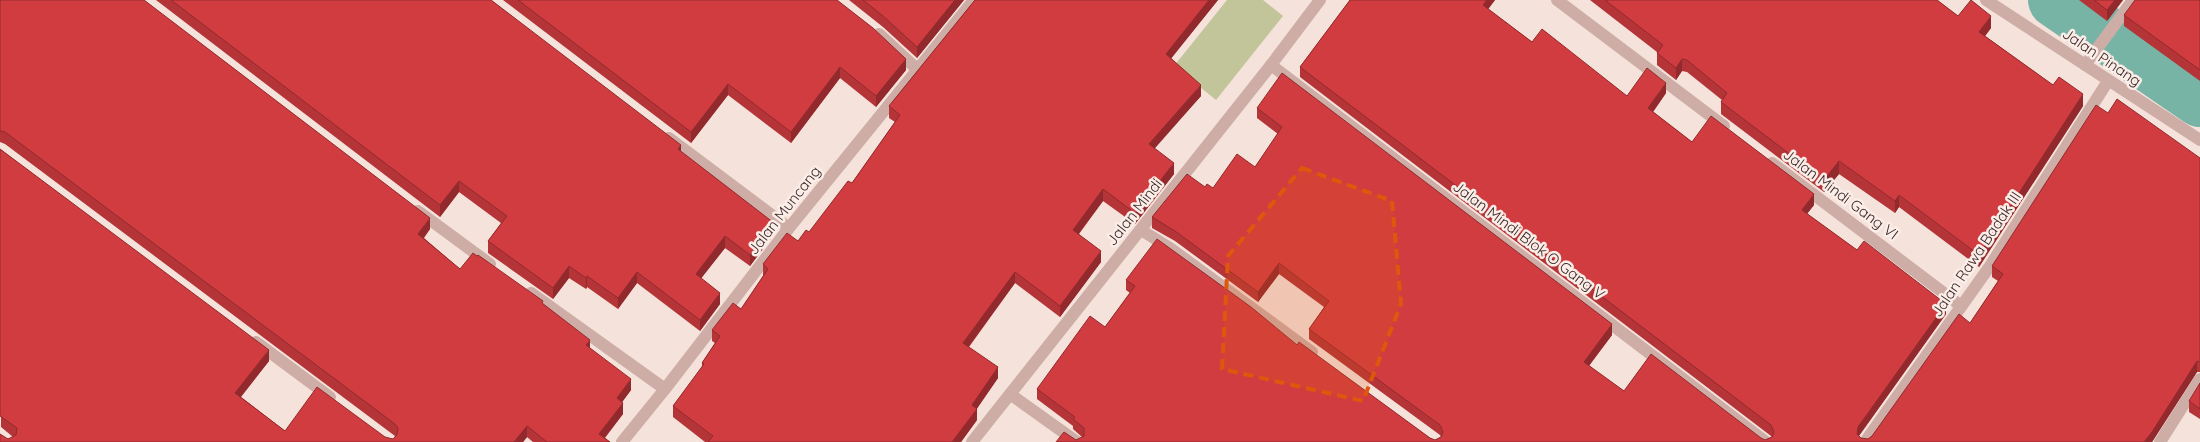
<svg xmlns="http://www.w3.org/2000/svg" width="2200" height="442" font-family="Quicksand,sans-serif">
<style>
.green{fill:#c2c599}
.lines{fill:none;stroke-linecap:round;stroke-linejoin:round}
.river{stroke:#77b4a6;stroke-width:56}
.minor{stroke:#ceada6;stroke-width:12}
.tertiary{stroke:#ceada6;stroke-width:12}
.wall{fill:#b43437}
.shaded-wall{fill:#922a2d}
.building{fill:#d13c40;stroke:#922a2d}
.marked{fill:#df570d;fill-opacity:0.2;stroke:#df570d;stroke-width:4;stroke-dasharray:10 6;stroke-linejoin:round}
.labels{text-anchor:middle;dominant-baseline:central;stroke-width:5;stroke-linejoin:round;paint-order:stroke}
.street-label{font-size:15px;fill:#392827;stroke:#fbede8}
</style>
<rect width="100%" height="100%" fill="#f4e2db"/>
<!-- green -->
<path class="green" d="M1227 0H1263L1283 16 1216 100 1174 66Z"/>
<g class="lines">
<!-- river -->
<path class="river" d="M2056 0 2200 99"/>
<!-- minor -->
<path class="minor" d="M1557 0 1724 126
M879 34 918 70
M1271 65 1766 442
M2085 65 2133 0
M669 138 789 228
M1772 163 1961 306
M418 211 490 264
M1141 230 1170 248 1312 352
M531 293 665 389
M256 342 330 397
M1010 394 1077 442
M622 442 665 389 789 228 974 0
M1865 442 1990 266 2108 81
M2160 442 2200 379"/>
<!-- tertiary -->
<path class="tertiary" d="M1986 0 2200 140
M972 442 1271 65 1320 0"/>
</g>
<!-- wall -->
<path class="wall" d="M0 0 430 229 424 238 460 269 543 304 590 348 631 390 622 402 623 414 605 438 610 442H533L527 437 523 442H0L13 437 1 427 0 149 269 361 241 397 285 431 393 439 395 436 5 144 0 142Z
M156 0H491L681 152 774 234 750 266 725 248 701 278 720 304 700 331 637 283 618 309 587 287 586 289 569 278 553 299 488 253V241L501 223 459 192 440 217Z
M503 0H837L906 70 876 107 840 78 791 143 728 95 691 143Z
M849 0H964L917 58 883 27Z
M975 0H1218L1171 58 1201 96 1154 148 1174 174 1135 224 1103 201 1079 234 1101 262 1060 317 1015 283 969 347 998 378 977 408V420L961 442H705L673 417V406L702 367V363L715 343 712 341V330L741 309 763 276V264L798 241 809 232 852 183 895 122 889 118V106Z
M1350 0H1495L1488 9 1532 42 1627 96 1666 93 1653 112 1692 142 1814 205 1807 214 1946 314 1859 436 1861 438 1868 439 1872 436 1970 323 1998 281 1992 277V266L2108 113 2200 158V372H2197L2152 442H1056L1076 440 1082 437 1073 429V426L1037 399V389L1105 327 1130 293 1126 290V280L1297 345 1430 438 1435 440 1441 437 1440 435 1309 339V329L1324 307 1279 274 1258 302 1175 241 1152 228V217L1205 187 1213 188 1255 167 1278 134 1257 118V108L1612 335 1589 366 1624 391 1765 440 1772 437 1771 436 1300 77V67Z
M1590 0H1937L1958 16 1991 28 1985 36 2053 85 2083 106 1979 267 1899 207 1895 213 1839 174 1824 192 1721 114V102L1722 100 1687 72 1682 71 1676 80 1657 65V52Z
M2079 0H2123L2107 21Z
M2200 0V81L2124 26V15Z
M2200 383V419L2189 412V401Z"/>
<!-- shaded-wall -->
<path class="shaded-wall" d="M955 0H964L917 58V47Z
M1209 0H1218L1166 65V54Z
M1487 0H1495L1483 16V5Z
M2115 0H2123L2107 21V10Z
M1991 16V28L1979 44V32Z
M906 59V70L876 107V96Z
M1682 59V71L1676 80V68Z
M840 67V78L791 143V132Z
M1666 83V93L1648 119V108Z
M728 84V95L691 143V132Z
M1201 85V96L1149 155V144Z
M2083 94V106L1979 267V255Z
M681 145V156L678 149Z
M1839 161V174L1824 192V180Z
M1174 163V174L1135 224V213Z
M459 181V192L440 217V205Z
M1103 189V201L1073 241V230Z
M1814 194V205L1802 220V210Z
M1899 195V207L1895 213V201Z
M430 218V229L418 245V234Z
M774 223V234L750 266V255Z
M725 236V248L696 285V274Z
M1101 251V262L1060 317V306Z
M1279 263V274L1258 302V292Z
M569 266V278L553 299V288Z
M637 272V283L618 309V298Z
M1015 272V283L963 354V343Z
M587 276V287L586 289V278Z
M720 293V304L700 331V320Z
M1946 304V314L1858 437 1857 434 1858 427Z
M1612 324V335L1584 372V362Z
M590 340V351L586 345Z
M269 350V361L235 404V393Z
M2197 361V372L2152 442H2144Z
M998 367V378L972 416V405Z
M631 379V390L617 409V398Z
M623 403V414L601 442 599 434Z
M977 409V420L961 442H952Z
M527 426V437L523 442H514Z"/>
<!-- building -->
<path class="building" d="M0 0H144L430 218 418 234 460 269 473 253 477 256 478 255 543 301 542 303 590 340 586 345 631 379 617 398 623 403 599 434 610 442H547L527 426 514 442H0V434L8 439 16 435 17 428 0 416V149L269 350 235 393 285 431 317 387 385 437 393 439 397 435 398 428 395 424 5 132 0 131Z
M171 0H491L681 145 678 149 774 223 750 255 725 236 696 274 720 293 700 320 637 272 618 298 587 276 586 278 569 266 553 288 488 241 507 216 459 181 440 205Z
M518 0H837L873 28 906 59 876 96 840 67 791 132 728 84 691 132Z
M863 0H955L917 47 883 16Z
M975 0H1209L1166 54 1201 85 1149 144 1174 163 1135 213 1103 189 1073 230 1101 251 1060 306 1015 272 963 343 998 367 972 405 977 409 952 442H708L713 436 673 406 704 364 702 363 720 336 712 330 733 303 741 309 768 269 763 264 787 233 798 241 806 230 809 232 848 181 852 183 900 115 889 106Z
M1350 0H1487L1483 5 1532 42 1542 29 1627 96 1647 68 1666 83 1648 108 1692 142 1711 116 1814 194 1802 210 1857 250 1864 241 1946 304 1858 427 1857 434 1861 438 1868 439 1872 436 1959 314 1970 323 2003 274 1992 266 2096 105 2108 113 2117 99 2200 158V362L2197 361 2152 432 2144 442H1056L1064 432 1076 440 1084 436V428L1073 419 1075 417 1037 389 1090 316 1105 327 1135 286 1126 280 1157 239 1251 307 1297 345 1299 342 1430 438 1435 440 1441 437 1443 432 1440 425 1309 329 1329 301 1279 263 1258 292 1175 231 1152 217 1187 174 1205 187 1207 184 1213 188 1237 154 1255 167 1282 127 1257 108 1282 73 1612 324 1584 362 1624 391 1651 354 1761 438 1765 440 1772 437 1774 432 1771 425 1300 67Z
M1605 0H1937L1958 16 1971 0 1991 16 1979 32 2053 85 2059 77 2083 94 1979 255 1899 195 1895 201 1839 161 1824 180 1721 102 1727 93 1687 60 1682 59 1676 68 1657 53 1663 45Z
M2094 0H2115L2107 10Z
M2135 0H2200V70L2124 15Z
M2200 383V409L2189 401Z"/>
<!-- marked area -->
<path class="marked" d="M1302 168 1392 201 1401 304 1363 401 1222 369 1228 256Z"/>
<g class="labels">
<!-- street labels -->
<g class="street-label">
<text transform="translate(2102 57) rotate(34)">Jalan Pinang</text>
<text transform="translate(1841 194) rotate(37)">Jalan Mindi Gang VI</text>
<text transform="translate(784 210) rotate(-52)">Jalan Muncang</text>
<text transform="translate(1134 212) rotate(-52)">Jalan Mindi</text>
<text transform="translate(1529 240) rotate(37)">Jalan Mindi Blok O Gang V</text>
<text transform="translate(1976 254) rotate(-56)">Jalan Rawa Badak III</text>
</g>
</g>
</svg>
